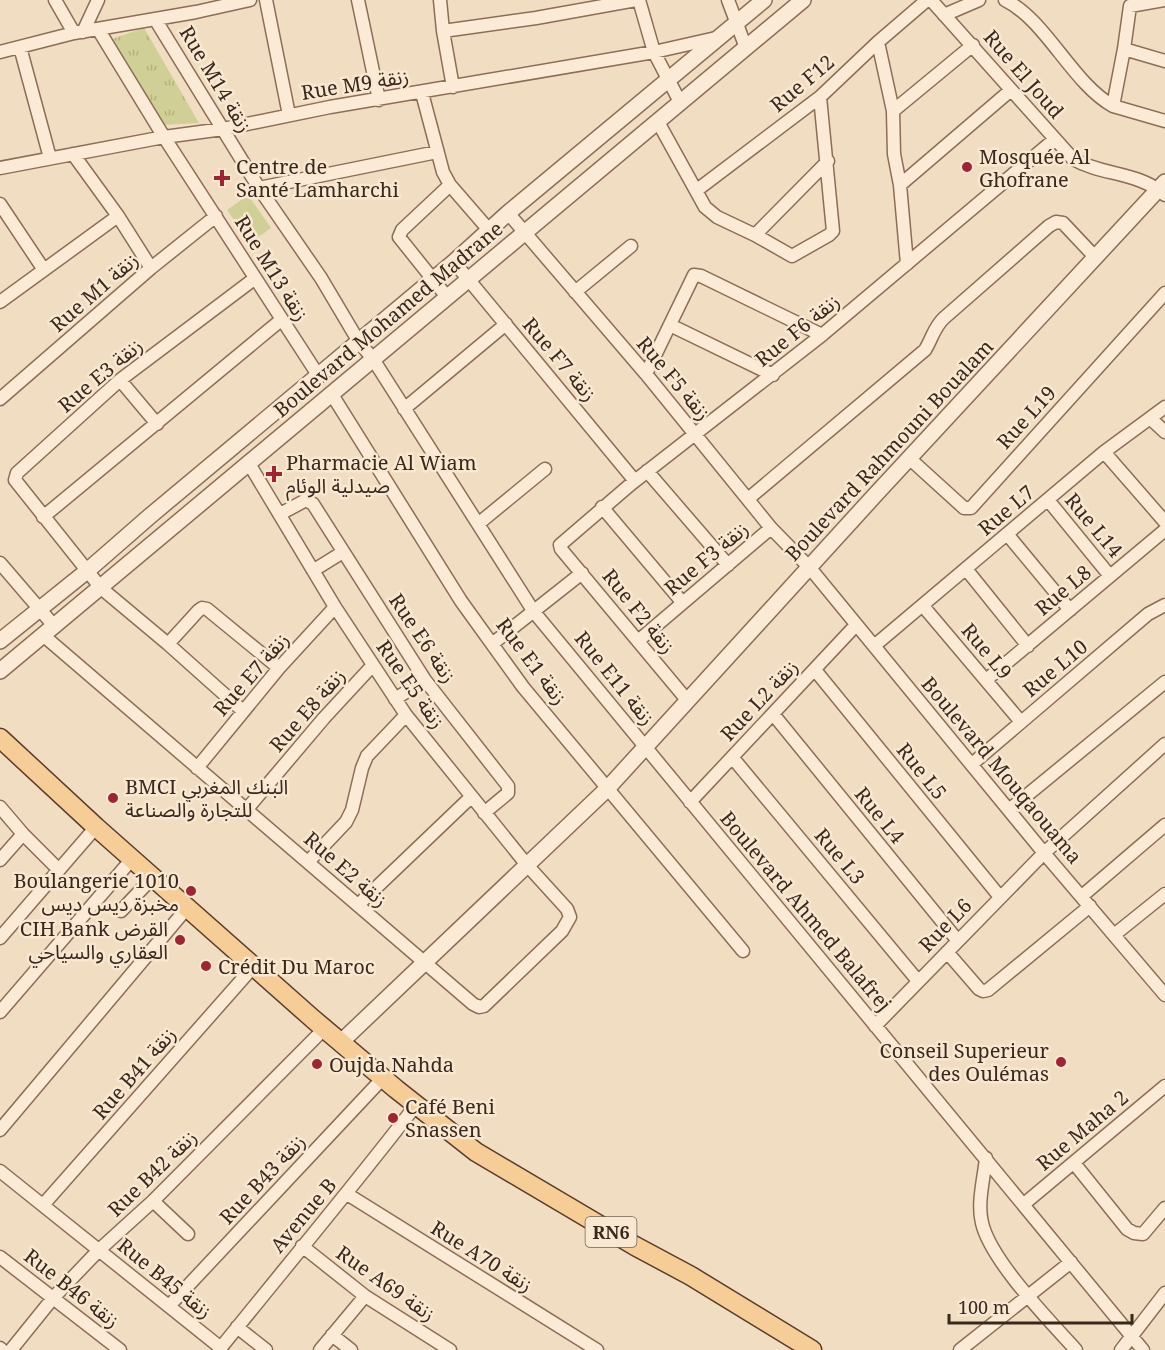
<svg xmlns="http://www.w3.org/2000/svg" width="1165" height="1350" font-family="'Noto Serif','Noto Sans Arabic',serif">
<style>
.park{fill:url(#park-tufts)}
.pitch{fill:#d0cf95}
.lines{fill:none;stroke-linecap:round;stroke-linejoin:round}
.minor-casing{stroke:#8c6d58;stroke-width:15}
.tertiary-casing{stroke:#8c6d58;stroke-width:18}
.primary-casing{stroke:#593c2c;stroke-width:21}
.minor{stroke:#fbebd6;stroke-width:12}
.tertiary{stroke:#fbebd6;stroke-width:15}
.primary{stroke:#f6cd97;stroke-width:18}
.poi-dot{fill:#9f2434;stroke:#f8e8d2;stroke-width:2}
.labels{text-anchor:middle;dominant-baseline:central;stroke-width:5;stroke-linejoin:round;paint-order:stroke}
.shield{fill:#f8e8d2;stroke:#746253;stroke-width:1.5}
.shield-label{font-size:18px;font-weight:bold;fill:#3b281d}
.street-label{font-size:20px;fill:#3b281d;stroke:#f8e8d2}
.poi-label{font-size:20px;fill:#3b281d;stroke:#f8e8d2;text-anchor:start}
</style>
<defs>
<pattern id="park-tufts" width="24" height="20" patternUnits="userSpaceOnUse" patternTransform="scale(1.5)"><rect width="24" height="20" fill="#d0cf95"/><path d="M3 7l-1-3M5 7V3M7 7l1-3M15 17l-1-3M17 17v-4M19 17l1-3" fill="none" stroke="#b4b280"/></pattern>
</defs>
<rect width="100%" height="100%" fill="#f1ddc2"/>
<!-- park -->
<path class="park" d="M144 28 199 123 162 125 112 39Z"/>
<!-- pitch -->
<path class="pitch" d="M248 195 271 228 250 243 227 210Z"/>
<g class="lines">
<defs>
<path id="minor" d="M55 0 74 33
M266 0 289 115
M358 0 379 100
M440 0 443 31 453 87
M639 0 654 52 680 102
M728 0 746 48
M931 0 1073 159C1103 176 1137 171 1165 195
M1005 0C1046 20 1072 83 1113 106L1165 121
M944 15 979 0
M155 19 259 188 321 278 359 342 373 359 534 612 1143 1350
M98 29 164 137 318 375
M443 31 536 18 636 0
M83 32 98 0
M878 42 893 111 894 154 900 185 907 264
M20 47 50 158
M1124 49 1165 61
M0 52 74 33 196 12 250 0
M422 93 443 172 450 185 489 230
M1113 106 1124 49 1130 6 1165 0
M893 111 973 45
M658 122 705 207 717 217 755 235 792 256 829 235 833 231 820 97
M73 154 118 216 151 268
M0 168 164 137 223 129 330 107 654 52 716 38
M900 185 1011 90
M259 188 437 152
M697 190 820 97 878 42 927 0
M0 204 44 270
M508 213 646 374 771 528 810 568 1044 853 1165 995
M755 235 828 161
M454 262 635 481
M575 292 631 246
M447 297 399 237 402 230 450 185
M0 302 118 216
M670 325 773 375
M646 374 694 275 701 276 822 335
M120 380 157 424
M331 393 461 601 523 687 743 951
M0 399 151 268 216 216
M404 409 506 324
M1151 419 1165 432
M1104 452 1165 522
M909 458 964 508H971L1165 293
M647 471 728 565
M748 499 925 350C932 339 934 327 944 318L1049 226 1056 222 1063 223 1095 257
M1048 500 1110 576
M602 507 682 602
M280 514 306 500 313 504 425 680 508 786V793L484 813
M43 517 281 320
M478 524 545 469
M1007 534 1070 610
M0 563 55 627
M966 569 1028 646
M314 570 343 552
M923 606 1021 722
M44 636 473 1004 479 1007 484 1006 562 931 570 917 567 909 527 865 406 715 335 607 248 462
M638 641 771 528
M168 644 198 611 202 608 207 609 279 668
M492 644 582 573
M874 646 1104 452 1165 407
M815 670 1000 897
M986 680 1165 530
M395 699 425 680
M687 700 561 549 560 545 631 484 822 335 1055 139
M243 711 168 644 101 588 15 480 17 473 120 380 254 279
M773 714 958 941
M732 757 918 981
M972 764 1148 614 1165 605
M197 768 279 668 335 607
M690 802 856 625
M0 807 23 834 59 870
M247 809 324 718 373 665
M1009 810 1165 682
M0 860 23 834
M308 862 346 822 352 810 362 768 367 756 406 715
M1082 896 1165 825
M358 905 471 797
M121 911 153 877
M1114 935 1165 894
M0 938 96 827
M947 952 979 989 983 991 988 990 1090 906
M0 1012 132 859
M875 1026 1044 853 1165 744
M0 1130 187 908
M986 1158C984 1178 977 1203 982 1223 991 1261 1049 1320 1076 1350
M1074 1163 1127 1229 1134 1233 1143 1234 1165 1208
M0 1171 221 1348
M347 1194 597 1350
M153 1201 188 1234
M1024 1204 1165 1086
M43 1205 254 966
M302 1246 365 1296 450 1350
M0 1257 120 1350
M169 1306 383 1078
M237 1327 266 1350
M332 1335 351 1350
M0 1348 2 1350
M11 1350 53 1298 99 1250 153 1201 325 1028
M219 1350C285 1268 352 1188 416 1105
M320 1350 365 1296
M960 1350 1071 1262
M1121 1350 1165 1293"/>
<path id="tertiary" d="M0 641 87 571 150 516 454 262 508 213 764 0
M0 671 803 0
M341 1042 607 789 876 494 1165 182"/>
<path id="primary" d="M0 738 96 827 313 1019 396 1089 476 1152 635 1246 691 1276 812 1350"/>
</defs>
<!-- minor casing -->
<use href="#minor" class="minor-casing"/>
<!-- tertiary casing -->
<use href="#tertiary" class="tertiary-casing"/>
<!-- primary casing -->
<use href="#primary" class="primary-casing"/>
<!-- minor -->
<use href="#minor" class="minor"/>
<!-- tertiary -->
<use href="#tertiary" class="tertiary"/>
<!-- primary -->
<use href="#primary" class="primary"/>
</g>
<!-- markers -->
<g class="poi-dot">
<circle cx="967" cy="167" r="6"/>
<path d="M219 169h6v6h6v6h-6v6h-6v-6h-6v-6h6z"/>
<path d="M271 465h6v6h6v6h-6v6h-6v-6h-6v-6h6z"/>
<circle cx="113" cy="798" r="6"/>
<circle cx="191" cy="891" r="6"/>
<circle cx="180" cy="940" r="6"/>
<circle cx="206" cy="966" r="6"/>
<circle cx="1061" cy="1062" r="6"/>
<circle cx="317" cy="1064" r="6"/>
<circle cx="393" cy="1118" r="6"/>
</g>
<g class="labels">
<!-- shield labels -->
<rect class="shield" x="585.5" y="1217" width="51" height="30" rx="4.5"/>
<g class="shield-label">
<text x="611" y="1232">RN6</text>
</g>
<!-- street labels -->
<g class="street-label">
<text transform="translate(1024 74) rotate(49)">Rue El Joud</text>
<text transform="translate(216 79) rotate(59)">Rue M14 زنقة</text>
<text transform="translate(802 83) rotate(-40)">Rue F12</text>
<text transform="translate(355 84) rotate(-9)">Rue M9 زنقة</text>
<text transform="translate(272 268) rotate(58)">Rue M13 زنقة</text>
<text transform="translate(94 292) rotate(-41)">Rue M1 زنقة</text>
<text transform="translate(388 319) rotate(-40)">Boulevard Mohamed Madrane</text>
<text transform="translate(797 330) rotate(-39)">Rue F6 زنقة</text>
<text transform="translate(560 359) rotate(50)">Rue F7 زنقة</text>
<text transform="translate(100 375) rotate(-40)">Rue E3 زنقة</text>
<text transform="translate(674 378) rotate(50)">Rue F5 زنقة</text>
<text transform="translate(1026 417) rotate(-48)">Rue L19</text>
<text transform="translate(889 450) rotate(-47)">Boulevard Rahmouni Boualam</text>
<text transform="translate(1006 510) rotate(-40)">Rue L7</text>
<text transform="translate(1094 525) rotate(50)">Rue L14</text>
<text transform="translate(706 558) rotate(-40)">Rue F3 زنقة</text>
<text transform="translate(1063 590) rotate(-40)">Rue L8</text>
<text transform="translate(639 611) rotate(51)">Rue F2 زنقة</text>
<text transform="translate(423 638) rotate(56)">Rue E6 زنقة</text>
<text transform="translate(987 651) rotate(50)">Rue L9</text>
<text transform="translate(532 661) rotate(53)">Rue E1 زنقة</text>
<text transform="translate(1055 668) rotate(-40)">Rue L10</text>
<text transform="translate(251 674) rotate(-49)">Rue E7 زنقة</text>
<text transform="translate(615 678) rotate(51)">Rue E11 زنقة</text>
<text transform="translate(411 684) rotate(55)">Rue E5 زنقة</text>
<text transform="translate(759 700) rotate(-47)">Rue L2 زنقة</text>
<text transform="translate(307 710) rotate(-49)">Rue E8 زنقة</text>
<text transform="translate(1002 770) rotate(50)">Boulevard Mouqaouama</text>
<text transform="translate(922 771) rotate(51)">Rue L5</text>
<text transform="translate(880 815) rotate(51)">Rue L4</text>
<text transform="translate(840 856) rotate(50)">Rue L3</text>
<text transform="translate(346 869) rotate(41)">Rue E2 زنقة</text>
<text transform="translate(806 911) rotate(50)">Boulevard Ahmed Balafrej</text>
<text transform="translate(945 925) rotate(-46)">Rue L6</text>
<text transform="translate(134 1073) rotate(-49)">Rue B41 زنقة</text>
<text transform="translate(1082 1130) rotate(-40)">Rue Maha 2</text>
<text transform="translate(152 1173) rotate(-44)">Rue B42 زنقة</text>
<text transform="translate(262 1179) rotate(-47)">Rue B43 زنقة</text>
<text transform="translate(303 1215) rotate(-50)">Avenue B</text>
<text transform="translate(482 1256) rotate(32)">Rue A70 زنقة</text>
<text transform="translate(165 1278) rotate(39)">Rue B45 زنقة</text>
<text transform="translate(386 1283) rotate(35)">Rue A69 زنقة</text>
<text transform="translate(72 1288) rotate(38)">Rue B46 زنقة</text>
</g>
<!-- poi labels -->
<g class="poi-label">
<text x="979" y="156">Mosquée Al<tspan x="979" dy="23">Ghofrane</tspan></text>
<text x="236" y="166">Centre de<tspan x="236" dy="23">Santé Lamharchi</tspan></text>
<text x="286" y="462">Pharmacie Al Wiam<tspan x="286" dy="23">صيدلية الوئام</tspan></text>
<text x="125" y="786">BMCI البنك المغربي<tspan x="125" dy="23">للتجارة والصناعة</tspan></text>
<text x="179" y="880" text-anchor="end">Boulangerie 1010<tspan x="179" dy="23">مخبزة ديس ديس</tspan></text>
<text x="168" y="928" text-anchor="end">CIH Bank القرض<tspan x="168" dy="23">العقاري والسياحي</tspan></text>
<text x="218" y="966">Crédit Du Maroc</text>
<text x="1049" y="1050" text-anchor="end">Conseil Superieur<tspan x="1049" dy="23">des Oulémas</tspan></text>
<text x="329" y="1064">Oujda Nahda</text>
<text x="405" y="1106">Café Beni<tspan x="405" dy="23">Snassen</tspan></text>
</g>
</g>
<!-- scale -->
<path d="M949 1314v9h183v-9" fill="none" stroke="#3b281d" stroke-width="3"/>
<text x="958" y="1314" font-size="18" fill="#3b281d" stroke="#f8e8d2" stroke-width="4.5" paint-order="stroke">100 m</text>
</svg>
